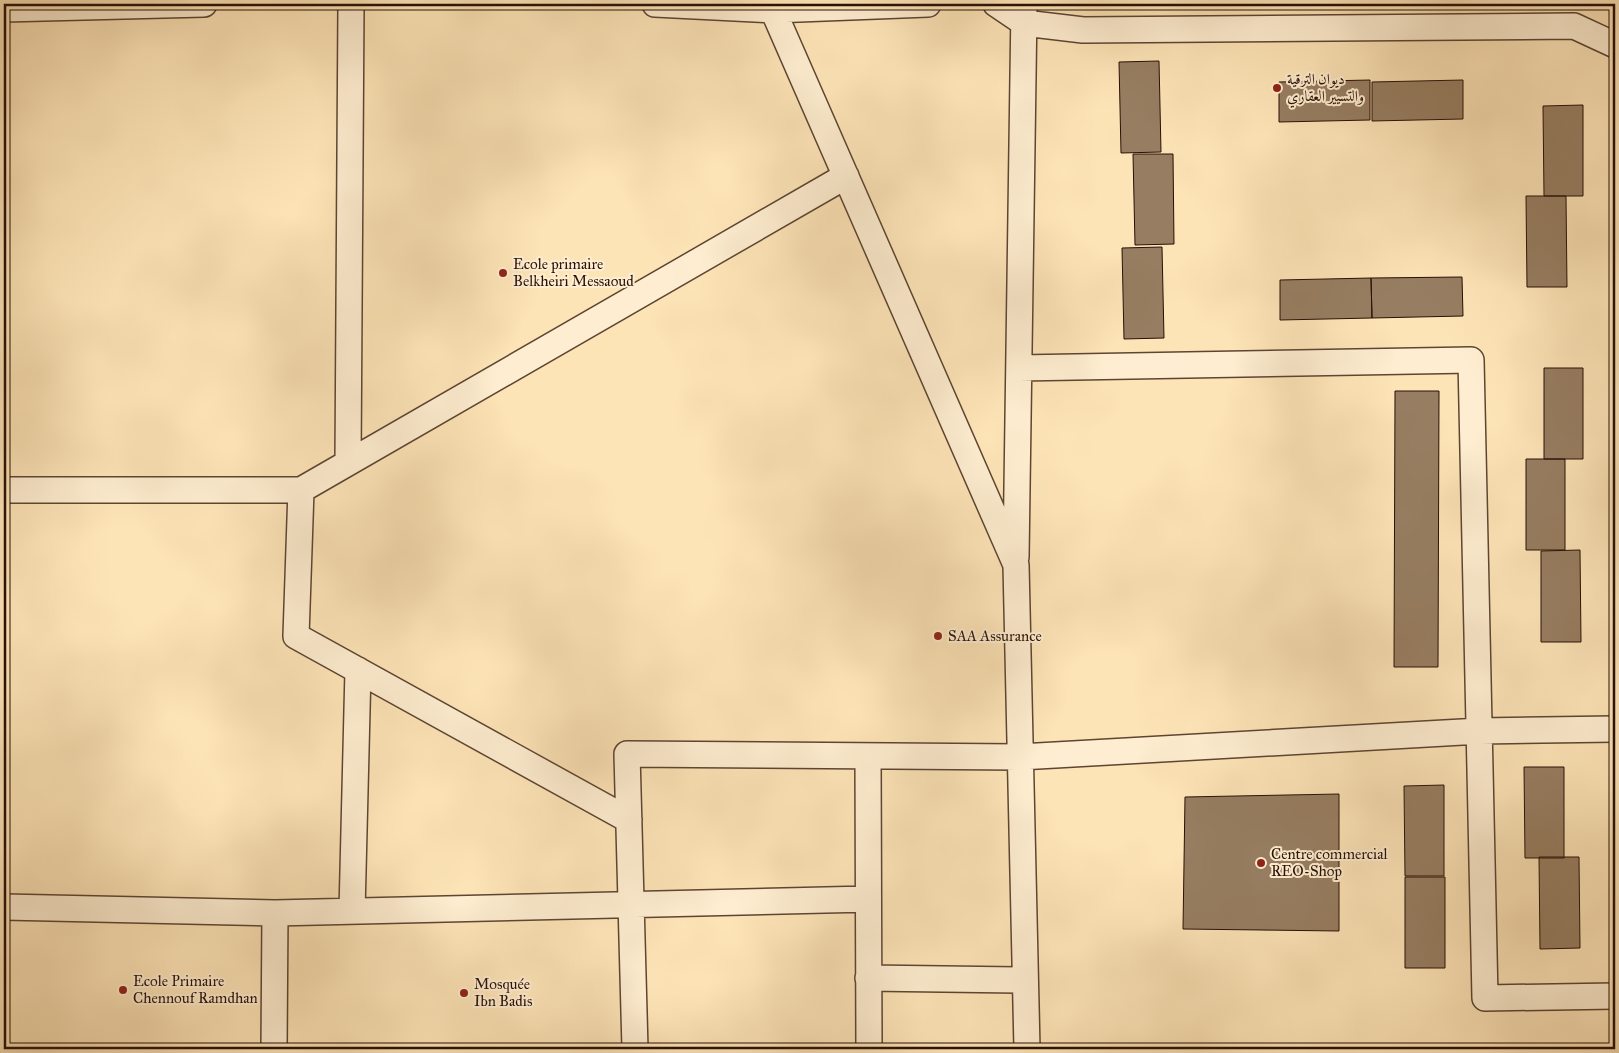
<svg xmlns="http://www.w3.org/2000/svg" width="1619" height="1053" font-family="'IM FELL Great Primer',Amiri,serif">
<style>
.building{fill:#977e62;stroke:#281006}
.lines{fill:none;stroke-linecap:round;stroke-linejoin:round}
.minor-casing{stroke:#5d4532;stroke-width:28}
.minor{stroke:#feedd0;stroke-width:25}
.poi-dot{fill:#8f2418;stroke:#feedd0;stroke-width:2}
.labels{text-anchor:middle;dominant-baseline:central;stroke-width:4;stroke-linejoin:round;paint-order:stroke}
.poi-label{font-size:15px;fill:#281006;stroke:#feedd0;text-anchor:start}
</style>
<rect width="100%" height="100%" fill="#fde4b7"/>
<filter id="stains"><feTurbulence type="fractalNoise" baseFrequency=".004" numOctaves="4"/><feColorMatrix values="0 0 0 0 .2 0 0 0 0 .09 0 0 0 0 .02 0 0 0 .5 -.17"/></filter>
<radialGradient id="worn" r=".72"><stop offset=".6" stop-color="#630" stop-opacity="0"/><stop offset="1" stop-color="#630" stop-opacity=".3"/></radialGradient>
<!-- building -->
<path class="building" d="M1159 61 1161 152 1121 153 1119 62Z
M1370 80V120L1279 122V82Z
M1463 80V119L1372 121V82Z
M1583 105V196H1544L1543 106Z
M1133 154H1173L1174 244 1135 245Z
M1526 196H1566L1567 287H1527Z
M1162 247 1164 338 1124 339 1122 248Z
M1462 277 1463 316 1372 318 1371 278Z
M1371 278 1372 318 1280 320V280Z
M1544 368H1583V459H1544Z
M1395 391H1439L1438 667H1394Z
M1526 459H1565V550H1526Z
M1580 550 1581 642H1541V551Z
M1524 767H1564V858H1525Z
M1444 785V876H1405L1404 786Z
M1339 794V931L1183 929 1185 797Z
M1539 857H1579L1580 948 1540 949Z
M1405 877H1445V968H1405Z
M1615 1044V1049H1383V1047Z"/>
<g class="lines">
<defs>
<path id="minor" d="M655 4 773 10 928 4
M996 4 1024 23 1083 30 1574 26 1615 45
M4 9 204 4
M773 10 1016 565 1027 1049
M1019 368 1471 360 1485 998 1615 996
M348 462 351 4
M4 490H301L846 176
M301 490 296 636 629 820
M1016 557 1024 7
M868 756 869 1049
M4 907 275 913 868 899
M352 911 358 670
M868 978 1025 980
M274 1049 275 913
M635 1049 627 754 1020 757 1480 731 1615 729"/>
</defs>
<!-- minor casing -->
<use href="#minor" class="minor-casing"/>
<!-- minor -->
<use href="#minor" class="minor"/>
</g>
<!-- markers -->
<g class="poi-dot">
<circle cx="1277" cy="88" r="5"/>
<circle cx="503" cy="273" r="5"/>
<circle cx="938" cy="636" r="5"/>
<circle cx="1261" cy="863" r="5"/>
<circle cx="123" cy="990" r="5"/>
<circle cx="464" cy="993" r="5"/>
</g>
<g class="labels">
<!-- poi labels -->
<g class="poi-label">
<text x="1287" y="79">ديوان الترقية<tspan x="1287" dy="17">والتسيير العقاري</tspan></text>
<text x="513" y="264">Ecole primaire<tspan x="513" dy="17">Belkheiri Messaoud</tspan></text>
<text x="948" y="636">SAA Assurance</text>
<text x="1271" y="854">Centre commercial<tspan x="1271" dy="17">REO-Shop</tspan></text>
<text x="133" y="981">Ecole Primaire<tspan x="133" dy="17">Chennouf Ramdhan</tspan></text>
<text x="474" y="984">Mosquée<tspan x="474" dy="17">Ibn Badis</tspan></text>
</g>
</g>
<!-- margin -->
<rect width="1619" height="1053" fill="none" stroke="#fde4b7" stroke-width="20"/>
<rect x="5" y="5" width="1609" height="1043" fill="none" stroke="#281006" stroke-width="2.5"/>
<rect x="10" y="10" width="1599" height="1033" fill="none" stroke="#281006"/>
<rect width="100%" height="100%" filter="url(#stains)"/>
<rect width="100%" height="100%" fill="url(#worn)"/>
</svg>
